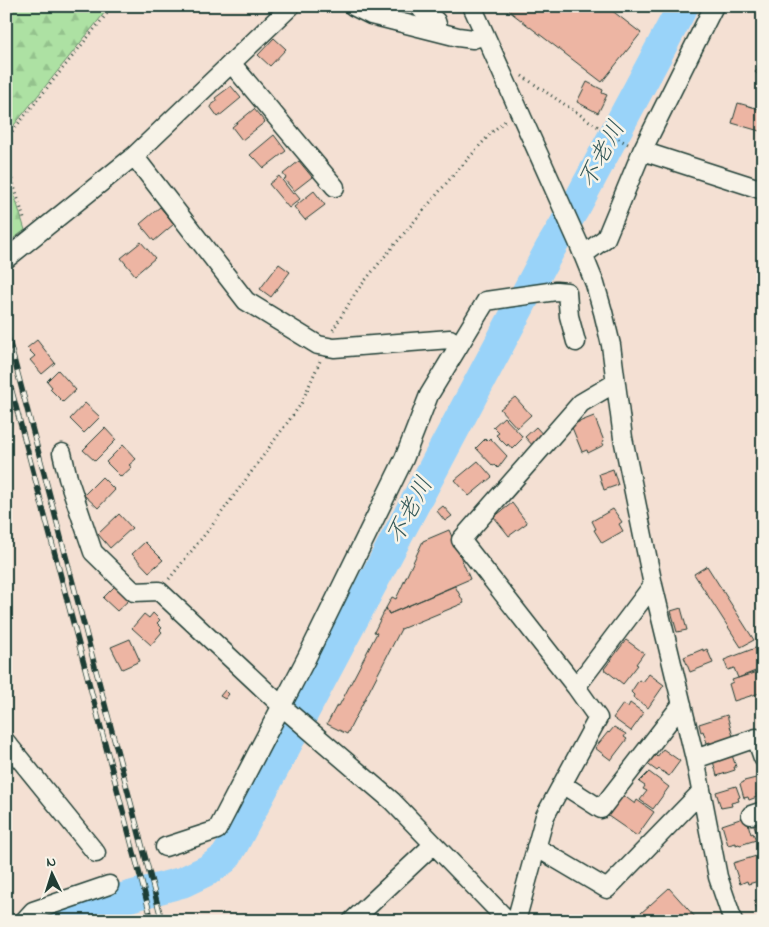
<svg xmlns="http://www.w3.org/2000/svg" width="769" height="927" font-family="'Indie Flower','Klee One',sans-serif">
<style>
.forest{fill:url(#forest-firs);stroke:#668f6c}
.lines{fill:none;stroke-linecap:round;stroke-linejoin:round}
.river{stroke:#99d3f9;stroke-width:31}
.building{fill:#edb5a3;stroke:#1f3d34}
.minor-casing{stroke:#1f3d34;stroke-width:21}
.path{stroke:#1f3d34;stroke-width:3;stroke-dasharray:1 4;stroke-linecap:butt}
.minor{stroke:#f7f3e8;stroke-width:18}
.rail-casing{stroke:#1f3d34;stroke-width:5.5}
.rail{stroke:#f7f3e8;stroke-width:4;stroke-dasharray:11;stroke-linecap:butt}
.labels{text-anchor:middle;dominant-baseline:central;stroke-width:5;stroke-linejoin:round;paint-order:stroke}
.water-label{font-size:24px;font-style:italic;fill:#375b5b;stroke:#f7f3e8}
</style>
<defs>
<pattern id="forest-firs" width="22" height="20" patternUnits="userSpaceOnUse" patternTransform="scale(1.25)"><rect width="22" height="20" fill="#ade1a3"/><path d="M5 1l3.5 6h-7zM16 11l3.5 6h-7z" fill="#94c28d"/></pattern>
</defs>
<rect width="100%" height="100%" fill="#f4e0d3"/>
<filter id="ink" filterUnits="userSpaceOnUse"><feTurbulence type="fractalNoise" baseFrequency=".02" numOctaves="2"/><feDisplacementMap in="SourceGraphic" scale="10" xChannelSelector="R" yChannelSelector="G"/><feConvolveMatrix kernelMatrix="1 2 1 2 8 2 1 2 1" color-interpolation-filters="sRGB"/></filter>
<g filter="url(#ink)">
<!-- forest -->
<path class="forest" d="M6 6H110L6 135Z
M6 168 25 230 6 244Z"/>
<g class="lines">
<!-- river -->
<path class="river" d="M57 921 73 912 183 882 208 870 225 858 233 845 550 249 577 204 683 6"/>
</g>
<!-- building -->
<path class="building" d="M513 6H606L641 33 602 82 509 11Z
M274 38 286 49 270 66 258 55Z
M763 65V80L755 72Z
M587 82 603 90 602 93 607 95 598 113 577 102Z
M231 86 241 98 218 117 210 106 217 101 215 98Z
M738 103 763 110V132L732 123Z
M254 109 265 122 242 140 232 127Z
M274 135 286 151 264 168 255 158 254 159 250 155Z
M299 161 312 177 294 191 284 179 286 178 283 174Z
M279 176 293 194 295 193 300 199 289 208 269 184Z
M314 191 325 205 305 220 294 207Z
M160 207 174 224 154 241 140 224Z
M141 242 155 258 135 275 121 258Z
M279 264 290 272 271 297 260 289Z
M37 340 55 363 42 374 30 360 35 356 27 348Z
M58 370 76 390 63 402 50 389 52 387 47 381Z
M515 397 531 415 517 428 500 409Z
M85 403 100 417 84 433 70 419Z
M594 416 604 441 602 442 604 445 588 453 587 450 582 452 571 425Z
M504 417 522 436 521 438 522 439 512 449 508 444 507 446 496 435 499 433 493 427Z
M536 427 545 437 534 447 525 437Z
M105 428 116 440 95 461 83 450Z
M490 438 507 456 498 468 495 465 493 466 476 448 485 439 487 441Z
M123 445 136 459 129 465 132 467 121 477 106 462Z
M478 461 492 477 469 496 455 480Z
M613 469 618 485 604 490 599 474Z
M102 477 115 490 98 508 84 495Z
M512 503 527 523 509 536 494 517Z
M443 506 452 516 445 521 437 511Z
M613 509 622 522 619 524 623 531 602 543 594 530 596 529 592 521Z
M119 514 132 528 110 548 98 534Z
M449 530 470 579 389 614 386 608 392 597 396 599 423 541Z
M145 542 163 560 149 572 132 554Z
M707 566 754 640 741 647 694 574Z
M115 586 129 600 117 611 103 598Z
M455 586 464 603 401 629 347 734 327 724 337 705 339 706 377 633 374 632 386 608 389 614Z
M681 608 687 630 677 632 671 611Z
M153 613 160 620 157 623 162 628 160 630 162 632 151 645 132 628 144 614 149 618Z
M130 639 140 661 122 669 111 647Z
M626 640 644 653 636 664 638 665 623 684 604 669Z
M758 647 763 660V668L738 678 734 668 728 670 724 660Z
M703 649V651L707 649 713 663 690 672 684 657Z
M763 670V692L734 701 729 684 733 682 732 680Z
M649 674 664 685 648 708 633 697 634 695 631 692 639 680 643 682Z
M225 690 229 694 225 699 220 696Z
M630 703 644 713 631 731 613 718 623 704 628 707Z
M727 715 734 740 711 746 710 742 707 743 703 731 701 732 699 724Z
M614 727 626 734 624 737 627 739 611 760 595 748 608 732 609 733Z
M663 749 680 761 669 776 659 769 657 771 646 763 650 758 652 759 655 755 657 757Z
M732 755 736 767H734L735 770 717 776 713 761Z
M649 772 669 787 653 809 640 800 647 791 643 789 645 786 639 782Z
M760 777 761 780H763L762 792 756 794 757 797 749 800 748 797 744 798 740 784 744 782V781Z
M736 786 740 797 738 798 739 801 731 803 732 806 721 808 716 792Z
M623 795 635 804 637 800 654 812 637 836 608 816Z
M746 817 751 834 753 833 756 840 740 845 739 844 736 845V843L728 845 722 825Z
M763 821V838L759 839 754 825Z
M763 854V877L759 878V881L748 884 747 881 740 884 733 863Z
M669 888 696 918 692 921H632Z
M763 897V919L761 920 754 901Z"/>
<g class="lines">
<defs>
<path id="minor" d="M353 6 371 15 458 37 473 39 484 35
M472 6 578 242 595 284 603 312 611 345 623 438 653 585 695 759 718 877 733 921
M421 9 436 21 439 31
M231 63 335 187
M642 151 763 190
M134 156 246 301 318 345 334 348 450 339
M583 255 606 238 642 151 714 6
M6 259 134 156 291 6
M62 453 68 478 93 552 134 592 159 591 286 710 392 801 508 921
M576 687 461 540 581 403 615 383
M6 742 96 853
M695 759 756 738 763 758
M562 784 601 809 682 704
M751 815 763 811
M165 847 217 830 306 659 404 459 429 395 486 301 556 291 567 292 569 316 576 342
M536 847 607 889 701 792
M24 921 33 911 109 885
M352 921 433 845
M516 921 545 816 598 718 576 687 653 585"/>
</defs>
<!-- minor casing -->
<use href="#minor" class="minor-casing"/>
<!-- path -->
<path class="path" d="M522 76 606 132 628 144
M6 139 113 6
M6 160 25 222
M333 330 356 292 380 262 450 179 492 132 505 121
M169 579 214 523 301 404 320 361"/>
<!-- minor -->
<use href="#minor" class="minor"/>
<defs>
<path id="rail" d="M6 329 162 921
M6 369 152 921"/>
</defs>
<!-- rail casing -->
<use href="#rail" class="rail-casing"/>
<!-- rail -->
<use href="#rail" class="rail"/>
</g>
</g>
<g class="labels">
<!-- water labels -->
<g class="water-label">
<text transform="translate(603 155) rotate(-62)">不老川</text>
<text transform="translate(411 511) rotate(-62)">不老川</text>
</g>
</g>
<!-- margin -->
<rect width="769" height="927" fill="none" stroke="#f7f3e8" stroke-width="25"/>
<rect x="12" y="12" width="744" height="902" fill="none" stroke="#1f3d34" stroke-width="2" filter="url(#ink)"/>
<!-- north arrow -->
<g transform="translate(52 874) rotate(356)" stroke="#f7f3e8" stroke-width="4" paint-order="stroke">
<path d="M0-4L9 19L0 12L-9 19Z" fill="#1f3d34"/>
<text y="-8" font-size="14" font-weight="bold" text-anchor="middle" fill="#1f3d34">N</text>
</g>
</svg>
